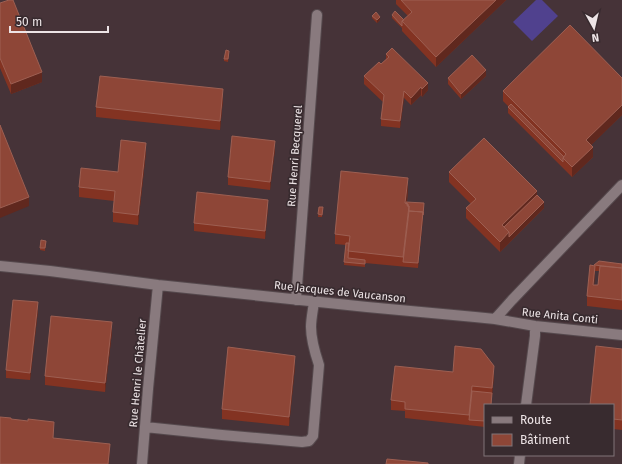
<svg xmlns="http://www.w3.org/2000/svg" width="622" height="464" font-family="'Fira Sans',sans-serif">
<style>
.built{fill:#463338;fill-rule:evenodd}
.water{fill:#50418e}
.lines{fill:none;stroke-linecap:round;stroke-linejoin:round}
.minor-casing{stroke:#55494d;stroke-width:12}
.minor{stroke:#897a7e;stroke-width:10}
.wall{fill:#833322;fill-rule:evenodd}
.shaded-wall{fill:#60281e}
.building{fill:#8e4637;stroke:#9d5f52}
.labels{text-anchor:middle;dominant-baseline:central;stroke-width:3.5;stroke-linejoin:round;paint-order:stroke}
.street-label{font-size:11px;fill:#ede4e6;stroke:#382b2f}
</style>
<rect width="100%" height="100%" fill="#382b2f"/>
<!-- built -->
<path class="built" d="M0 0H622V464H0ZM485 405H613V455H485Z"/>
<!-- water -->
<path class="water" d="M536 0H542L558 16 532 41 513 22Z"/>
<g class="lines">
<defs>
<path id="minor" d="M0 266 50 271 158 285 367 307 475 317 495 319 535 326 622 335
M296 300 317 15
M495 319 512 300 622 185
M526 405 535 336V326
M145 427 222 435 302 442 309 441 313 436 319 365C315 353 311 340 311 327 311 319 313 310 314 302
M142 464 148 389 158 285
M519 464 520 455"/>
</defs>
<!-- minor casing -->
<use href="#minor" class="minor-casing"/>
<!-- minor -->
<use href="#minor" class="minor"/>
</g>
<!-- wall -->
<path class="wall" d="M396 0H506L436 67 402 31V28L392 18V15L404 20 408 16 396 4Z
M0 3 42 82 11 94 0 68Z
M372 16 380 20 377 23 372 18Z
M229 53 228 62 224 61V59Z
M386 54 428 90 422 97 421 95 411 105 404 98 400 128 381 126V119L383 102 364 84V76L381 64 386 59Z
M486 76 461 99 448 84V78Z
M622 78V115L591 145 593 157 572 177 508 113V107H509L503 101V91Z
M223 99 220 130 96 117V107Z
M275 149 270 190 228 185V177Z
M146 152 138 225 113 222V212L114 201 79 197V187L118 172Z
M449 172 537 195 544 208 500 252 466 218V208L471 204 449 182Z
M408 188 407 202 424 206 418 268 365 263V267L344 265 346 245 335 244V234Z
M268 207 265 239 194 231V223Z
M319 207 323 210 322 217H318Z
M46 241 45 251 40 250V248Z
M622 264V310L587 306V296L594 265ZM595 271H599L598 285H594Z
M38 310 30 380 6 378V370Z
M112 332 105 392 45 385V376Z
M622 349V430L613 429V405Z
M295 366 289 426 222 419V409Z
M494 376 491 405H485V427L405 418V411L391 410V400Z"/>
<!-- shaded-wall -->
<path class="shaded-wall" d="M496 0H506L436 67V57Z
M380 17V20L377 23V20Z
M486 70V76L461 99V94Z
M42 72V82L11 94V84Z
M428 83V90L422 97V89Z
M421 87V95L411 105V98Z
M223 89V99L220 130V121Z
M404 91V98L400 128V121Z
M622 105V115L586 150V140Z
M275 141V149L270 190V182Z
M146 143V152L138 225V215Z
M593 147V157L572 177V167Z
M408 178V188L406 211 405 203Z
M537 191V200L505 232 502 225Z
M29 197V206L0 218V208Z
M268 200V207L265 239V231Z
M544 202V208L500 252V242L509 232Z
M423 212V218L418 268V263Z
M595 266V275L593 295V285Z
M38 302V310L30 380V373Z
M112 322V332L105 392V383Z
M295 356V366L289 426V417Z
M494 366V376L491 405Z
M110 444 109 464H108Z"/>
<!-- building -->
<path class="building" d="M9 0H13L42 72 11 84 0 58V3Z
M401 0H496L436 57 402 21 412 12Z
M395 11 404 20 402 21V26L392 15Z
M376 12 380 17 377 20 372 16Z
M570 25 622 78V105L586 140 593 147 572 167 563 158 566 154 503 91Z
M392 48 428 83 422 89 421 87 411 98 404 91 400 121 381 119 384 95 364 76 379 62 381 64 389 57 386 54Z
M226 50 229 51 228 59H224Z
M472 55 486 70 461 94 448 78Z
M100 76 223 89 220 121 96 107Z
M511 104 564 157 563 158V162L508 107Z
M0 125 29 197 0 208Z
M232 136 275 141 270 182 228 177Z
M484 138 537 191 502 225 509 232 500 242 466 208 476 199 449 172Z
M121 140 146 143 138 215 113 212 115 191 79 187 81 168 118 172Z
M341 171 408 178 405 203 408 204 407 206H409L403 257 348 251 350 236 335 234Z
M197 192 268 200 265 231 194 223Z
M537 195 544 202 509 237V232L504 227Z
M406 202 424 203 423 215V212L409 211V206H408V204H406Z
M319 207H323L322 215 318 214Z
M409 211 423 212 418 263 403 262Z
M41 240 46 241 45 248H40Z
M346 243H349L348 258 365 260V264L344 262Z
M599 261 622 264V268L594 265Z
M590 265 595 266 593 285H598L600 266 622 268V300L587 296Z
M13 300 38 302 30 373 6 370Z
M51 316 112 322 105 383 45 376Z
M455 346 481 349 494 366 492 388 472 386 469 415 405 409V402L391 400 395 366 453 372Z
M596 346 622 349V420L613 419V405H590Z
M228 347 295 356 289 417 222 409Z
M472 391 492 393 491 405H485V421L469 420Z
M0 417 11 418V419L28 421V419L54 422 53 438 110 444 108 464H0Z
M387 459 428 463V464H386Z"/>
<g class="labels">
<!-- street labels -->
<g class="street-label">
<text transform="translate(295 156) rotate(-86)">Rue Henri Becquerel</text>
<text transform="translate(340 292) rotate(6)">Rue Jacques de Vaucanson</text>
<text transform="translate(560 316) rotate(6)">Rue Anita Conti</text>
<text transform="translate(138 373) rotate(-85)">Rue Henri le Châtelier</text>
</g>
</g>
<!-- legend -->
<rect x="484" y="404" width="130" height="52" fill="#382b2f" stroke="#807578"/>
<rect x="492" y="417" width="20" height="6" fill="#897a7e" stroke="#807578"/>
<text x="520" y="424" font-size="12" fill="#ede4e6">Route</text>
<rect x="492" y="434" width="20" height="12" fill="#8e4637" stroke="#807578"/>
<text x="520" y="444" font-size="12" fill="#ede4e6">Bâtiment</text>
<!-- north arrow -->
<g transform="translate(594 28) rotate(172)" stroke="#382b2f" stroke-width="3" paint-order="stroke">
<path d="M0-3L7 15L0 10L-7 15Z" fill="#ede4e6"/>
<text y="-6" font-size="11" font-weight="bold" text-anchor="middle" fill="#ede4e6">N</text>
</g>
<!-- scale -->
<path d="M10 26v6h98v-6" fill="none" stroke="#ede4e6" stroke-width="2"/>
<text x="16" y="26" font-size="12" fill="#ede4e6" stroke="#382b2f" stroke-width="3" paint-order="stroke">50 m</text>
</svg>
